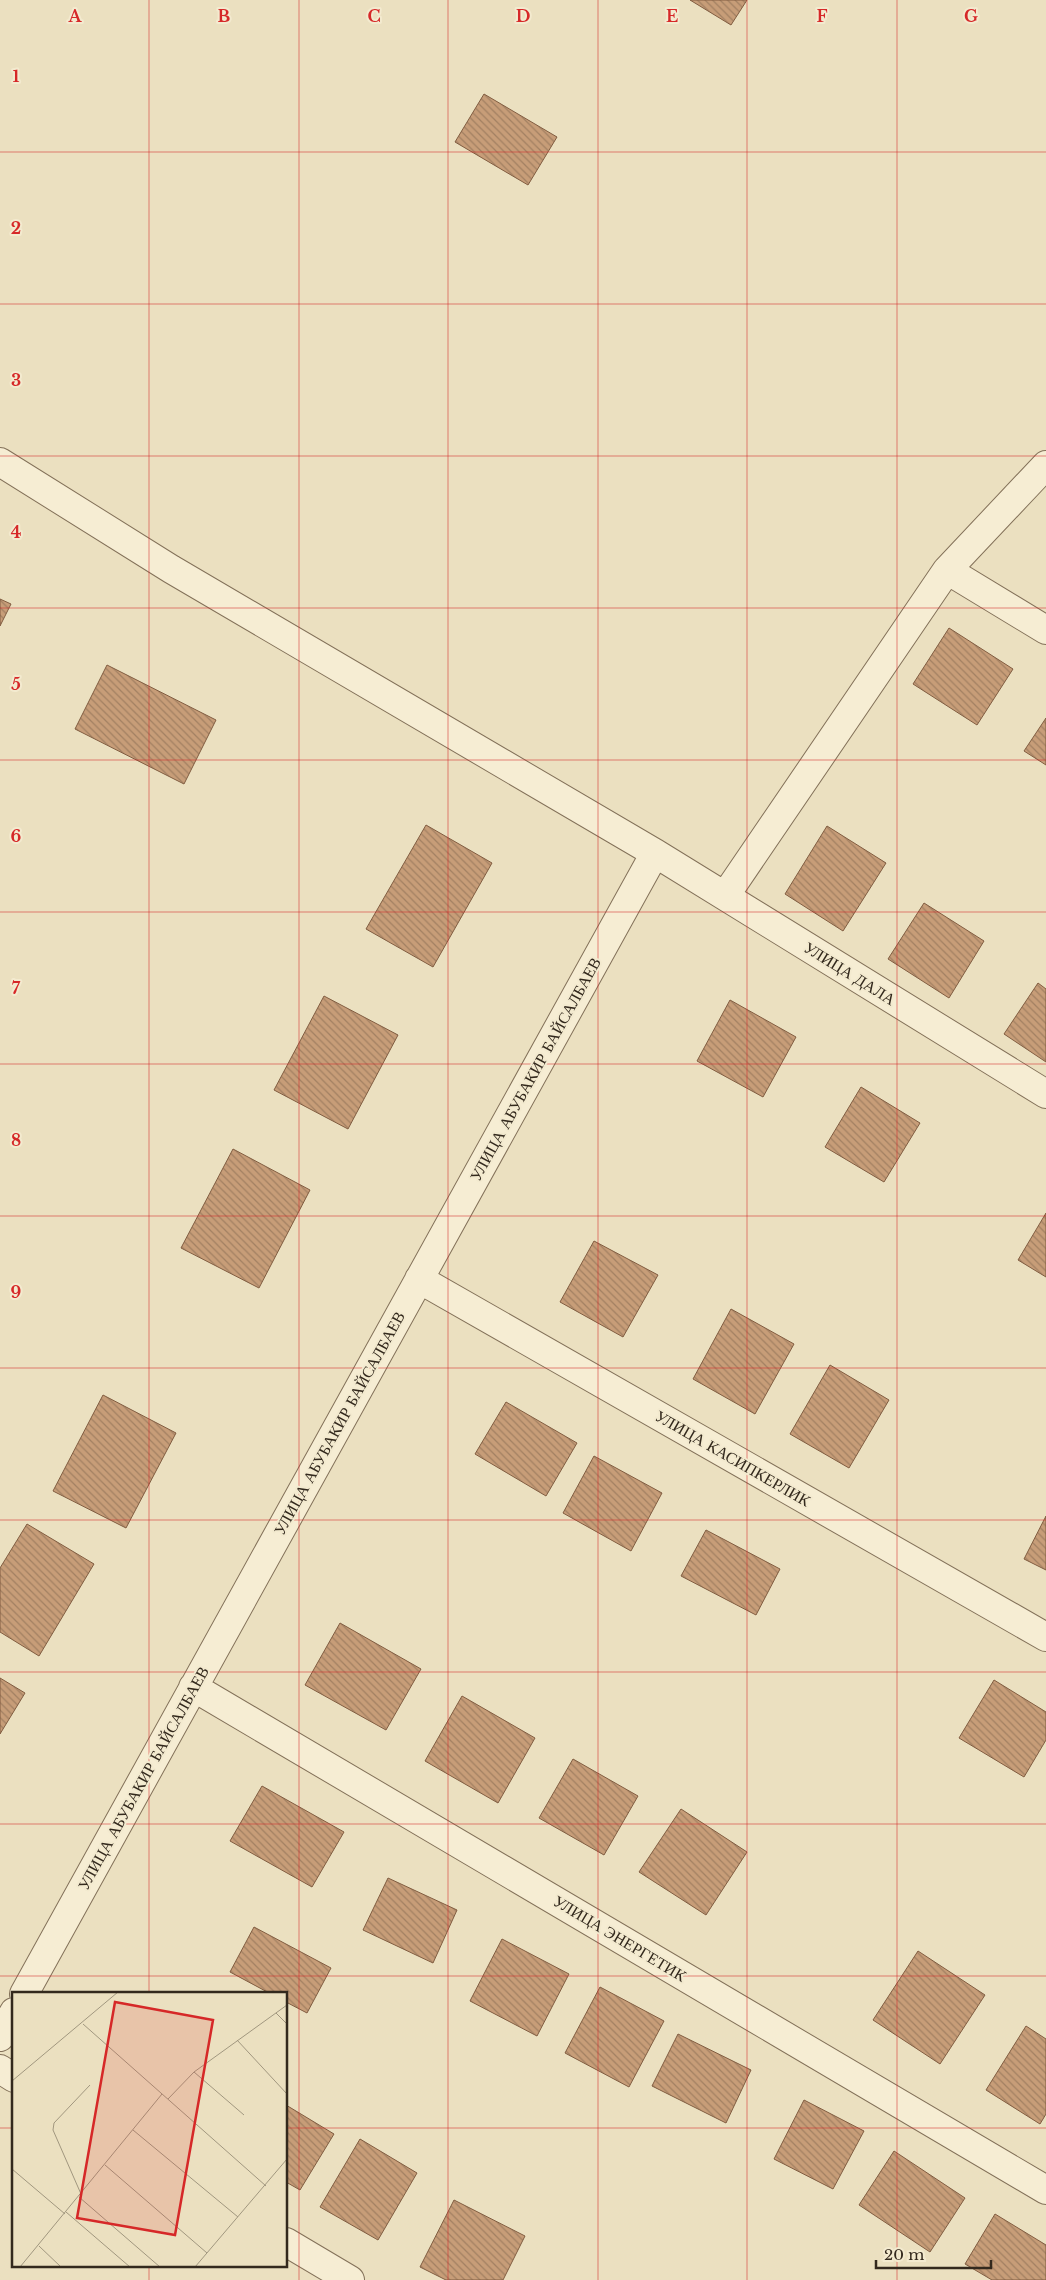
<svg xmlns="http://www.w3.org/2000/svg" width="1046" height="2280" font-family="'Libre Baskerville',serif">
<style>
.building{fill:url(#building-back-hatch);stroke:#815d41}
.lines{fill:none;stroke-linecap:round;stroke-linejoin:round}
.street-casing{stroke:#837159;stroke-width:30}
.street{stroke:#f6edd3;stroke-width:28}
.grid{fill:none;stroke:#d62828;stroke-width:1;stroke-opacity:0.55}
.labels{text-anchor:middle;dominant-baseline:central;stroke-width:4;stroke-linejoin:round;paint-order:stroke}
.street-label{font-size:16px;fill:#33291d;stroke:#f3eacf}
.inset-road{fill:none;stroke:#a1977f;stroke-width:1}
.view{fill:#d62828;fill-opacity:0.15;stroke:#d62828;stroke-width:2.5}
.inset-edge{fill:none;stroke:#33291d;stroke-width:2.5}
.grid-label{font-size:16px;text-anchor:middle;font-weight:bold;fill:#d62828;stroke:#f3eacf;stroke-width:4;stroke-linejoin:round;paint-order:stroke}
</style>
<defs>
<pattern id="building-back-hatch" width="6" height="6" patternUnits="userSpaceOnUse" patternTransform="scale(1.25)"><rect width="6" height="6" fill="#c79d78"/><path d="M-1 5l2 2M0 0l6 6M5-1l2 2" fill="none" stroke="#a28062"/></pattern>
</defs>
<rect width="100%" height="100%" fill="#ebe0c0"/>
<!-- building -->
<path class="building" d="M690 0H747L731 25Z
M484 94 557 137 528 185 455 142Z
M0 599 11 604 0 626Z
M949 628 1013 669 977 725 913 684Z
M107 665 216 720 184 784 75 729Z
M1046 718V765L1024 751Z
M426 825 492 863 433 967 366 929Z
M827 826 886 863 843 931 785 894Z
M924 903 984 941 949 998 888 959Z
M1038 983 1046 989V1062L1004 1034Z
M324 996 398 1035 348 1129 274 1090Z
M730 1000 796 1037 763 1097 697 1061Z
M861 1087 920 1123 884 1182 825 1147Z
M233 1149 310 1190 259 1288 181 1248Z
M1046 1213V1277L1018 1260Z
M594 1241 658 1275 623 1337 560 1302Z
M731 1309 794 1344 755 1414 693 1379Z
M830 1365 889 1400 849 1468 790 1434Z
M103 1395 176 1433 126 1528 53 1491Z
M506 1402 577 1443 546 1496 475 1454Z
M594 1456 662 1493 631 1551 563 1513Z
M1046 1516V1570L1024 1559Z
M27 1524 94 1564 39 1656 0 1632V1568Z
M706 1530 780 1569 756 1615 681 1576Z
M340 1623 421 1669 386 1730 305 1685Z
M0 1678 25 1693 0 1734Z
M994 1680 1046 1712V1740L1024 1777 959 1738Z
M462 1696 535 1738 498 1803 425 1761Z
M573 1759 638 1796 604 1855 539 1818Z
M262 1786 344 1832 312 1887 230 1841Z
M681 1809 747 1852 706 1915 639 1872Z
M388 1878 457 1910 433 1963 363 1930Z
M254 1927 331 1968 307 2013 286 2002V1994H271L230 1972Z
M502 1939 569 1974 537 2036 470 2001Z
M918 1951 985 1995 940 2064 873 2020Z
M600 1987 664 2021 629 2087 565 2053Z
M1026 2026 1046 2039V2114L1040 2124 986 2090Z
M678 2034 751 2070 726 2123 652 2086Z
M804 2100 864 2131 833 2189 774 2159Z
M286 2105 334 2134 300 2190 286 2182Z
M360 2139 417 2173 378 2240 320 2207Z
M894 2151 965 2198 930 2252 859 2205Z
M454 2200 525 2236 503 2280H446L420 2267Z
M995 2214 1046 2245V2280H992L965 2264Z"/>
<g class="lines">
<defs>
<path id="street" d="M0 462 171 569 655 853 1046 1094
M947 570 1046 630
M725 896 947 570 1046 465
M419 1279 1046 1637
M193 1687 1046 2190
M24 1994 655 853
M0 2037 14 2012
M0 2069 14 2078
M286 2242 350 2280"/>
</defs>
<!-- street casing -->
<use href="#street" class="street-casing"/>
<!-- street -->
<use href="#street" class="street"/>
</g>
<!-- grid -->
<path class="grid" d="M149 0V1994M299 0V2280M448 0V2280M598 0V2280M747 0V2280M897 0V2280M0 152H1046M0 304H1046M0 456H1046M0 608H1046M0 760H1046M0 912H1046M0 1064H1046M0 1216H1046M0 1368H1046M0 1520H1046M0 1672H1046M0 1824H1046M0 1976H1046M0 2128H14M286 2128H1046M149 2266V2280"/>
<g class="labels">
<!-- street labels -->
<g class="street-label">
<text transform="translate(850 973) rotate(32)">УЛИЦА ДАЛА</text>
<text transform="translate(535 1069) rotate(-61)">УЛИЦА АБУБАКИР БАЙСАЛБАЕВ</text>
<text transform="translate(339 1423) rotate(-61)">УЛИЦА АБУБАКИР БАЙСАЛБАЕВ</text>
<text transform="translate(733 1458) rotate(30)">УЛИЦА КАСИПКЕРЛИК</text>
<text transform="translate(143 1778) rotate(-61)">УЛИЦА АБУБАКИР БАЙСАЛБАЕВ</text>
<text transform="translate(620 1938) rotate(31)">УЛИЦА ЭНЕРГЕТИК</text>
</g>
</g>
<!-- overview -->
<g transform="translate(12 1992)">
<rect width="275" height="275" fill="#ebe0c0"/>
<path class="inset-road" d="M264 21 275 32M71 32 254 194M225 48 275 102M182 80 232 123M0 89 106 0M156 107 182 80 275 13M121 138 226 225M93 173 195 261M0 177 53 222M69 202 41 138 42 131 78 93M67 205 148 275M54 220 118 275M27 254 49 275M8 275 150 102M183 275 275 167"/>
<path class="view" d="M103 10 201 28 163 243 65 226Z"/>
<rect width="275" height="275" class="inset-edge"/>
</g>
<g class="grid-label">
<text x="75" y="22">A</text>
<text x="224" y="22">B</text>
<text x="374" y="22">C</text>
<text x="523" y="22">D</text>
<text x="672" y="22">E</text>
<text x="822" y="22">F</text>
<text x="971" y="22">G</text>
<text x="16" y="82">1</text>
<text x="16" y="234">2</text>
<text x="16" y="386">3</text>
<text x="16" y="538">4</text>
<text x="16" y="690">5</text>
<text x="16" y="842">6</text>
<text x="16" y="994">7</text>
<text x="16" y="1146">8</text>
<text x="16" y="1298">9</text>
</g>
<!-- scale -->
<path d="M876 2260v8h115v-8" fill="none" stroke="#33291d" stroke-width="2.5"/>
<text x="884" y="2260" font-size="15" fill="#33291d" stroke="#f3eacf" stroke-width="4" paint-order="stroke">20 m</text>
</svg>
